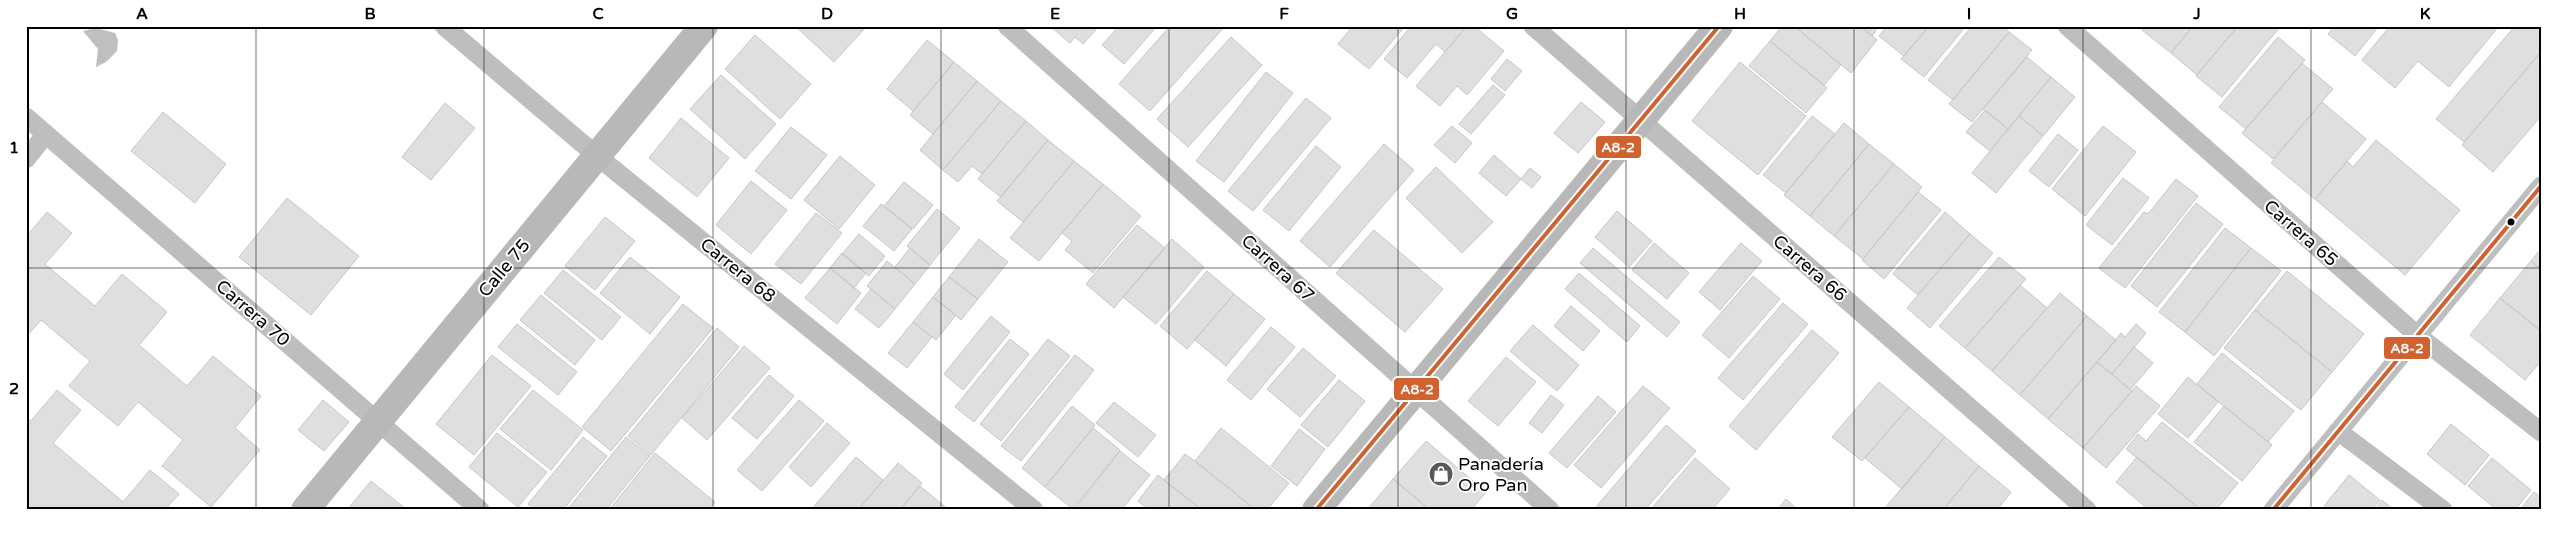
<svg xmlns="http://www.w3.org/2000/svg" width="2567" height="536" font-family="'Varela Round',sans-serif">
<style>
.water{fill:#bfbfbf}
.building{fill:#dfdfdf;stroke:#c7c7c7}
.lines{fill:none;stroke-linecap:round;stroke-linejoin:round}
.street{stroke:#bebebe;stroke-width:19}
.secondary{stroke:#b8b8b8;stroke-width:28}
.bus-1-casing{stroke:#fff;stroke-width:8}
.bus-1{stroke:#d0622f;stroke-width:4}
.grid{fill:none;stroke:#000;stroke-width:1;stroke-opacity:0.55}
.bus-dot{fill:#000;stroke:#fff;stroke-width:2}
.labels{text-anchor:middle;dominant-baseline:central;stroke-width:4;stroke-linejoin:round;paint-order:stroke}
.street-label{font-size:18px;fill:#000;stroke:#fff}
.poi-label{font-size:18px;fill:#000;stroke:#fff;text-anchor:start}
.line-badge{stroke:#fff;stroke-width:2}
.badge-label{font-size:14px;text-anchor:middle;font-weight:bold;fill:#fff}
.neatline{fill:none;stroke:#000;stroke-width:2}
.grid-label{font-size:16px;text-anchor:middle;font-weight:bold;fill:#000}
</style>
<rect width="100%" height="100%" fill="#fff"/>
<!-- water -->
<path class="water" d="M96 28 115 33 118 40 117 51 106 62 96 67 98 49 83 31Z"/>
<!-- building -->
<path class="building" d="M795 26H867L834 62Z
M1050 26H1099L1083 44 1075 37 1070 43Z
M1119 26H1157L1124 64 1102 45Z
M1170 26 1224 27 1150 111 1119 84Z
M1353 26H1405L1369 69 1338 44Z
M1411 26H1467L1445 52 1436 44 1407 78 1384 59Z
M1467 26H1474L1504 51 1467 95 1457 86 1440 106 1416 86Z
M1782 26H1794L1841 65 1824 85 1770 41Z
M1794 26H1860L1877 40 1851 73Z
M1860 26H1879L1872 36Z
M1887 26H1929L1904 56 1879 36Z
M1929 26H1966L1924 77 1901 59Z
M1972 26H2003L2009 32 1953 100 1928 80Z
M2144 26H2193L2171 53 2142 30Z
M2193 26H2238L2197 75 2171 53Z
M2238 26 2280 27 2222 97 2196 76Z
M2335 26H2379L2355 56 2328 34Z
M2390 26H2499L2449 87 2418 61 2395 88 2362 60Z
M2515 26H2536L2541 30V52L2464 142 2436 119Z
M2009 32 2032 50 1972 122 1949 104Z
M755 35 811 84 780 119 725 69Z
M1231 37 1262 65 1188 147 1157 119Z
M2278 37 2305 60 2246 129 2219 107Z
M927 40 954 62 913 111 887 89Z
M1770 41 1827 88 1806 113 1749 66Z
M2541 52V116L2493 172 2462 145Z
M2027 57 2051 77 2008 129 1983 109Z
M1507 59 1522 71 1505 91 1491 79Z
M954 62 977 81 933 134 910 115Z
M1740 62 1806 116 1758 175 1692 121Z
M2302 63 2333 89 2273 159 2242 133Z
M1266 72 1293 93 1224 182 1196 161Z
M721 75 776 124 745 159 690 109Z
M2051 77 2075 97 2043 136 2019 116Z
M977 81 1001 101 943 170 920 150Z
M1493 85 1505 95 1471 134 1459 124Z
M1306 98 1331 118 1253 211 1228 191Z
M1001 101 1026 121 982 174 972 166 958 182 943 170Z
M1581 102 1605 122 1578 153 1554 133Z
M2322 102 2366 139 2315 199 2271 163Z
M445 103 475 128 431 180 402 157Z
M1985 110 2008 129 1990 151 1966 132Z
M163 112 226 164 195 203 131 151Z
M1812 116 1835 134 1786 193 1763 175Z
M2019 116 2043 136 1996 193 1972 173Z
M681 118 729 158 697 197 649 158Z
M1026 121 1048 140 1001 197 978 179Z
M1844 123 1869 144 1810 216 1784 195Z
M1452 126 1472 143 1455 163 1434 145Z
M2103 126 2136 152 2085 216 2052 189Z
M791 127 827 155 791 199 755 171Z
M2058 134 2078 150 2049 187 2029 171Z
M1048 140 1074 161 1023 222 997 201Z
M2376 140 2460 210 2405 275 2315 199 2347 161 2353 167Z
M1384 144 1414 170 1330 267 1300 241Z
M1869 144 1894 164 1834 236 1810 216Z
M1316 146 1341 167 1289 231 1263 210Z
M1494 155 1521 179 1506 196 1479 173Z
M840 156 875 185 839 229 804 200Z
M1074 161 1103 184 1039 261 1010 238Z
M1894 164 1922 187 1863 259 1834 236Z
M1436 167 1493 222 1462 253 1406 198Z
M1530 168 1541 177 1532 188 1521 179Z
M2123 178 2149 198 2112 245 2086 225Z
M2176 179 2198 196 2125 288 2099 268 2144 212 2148 214Z
M751 181 787 210 751 254 716 225Z
M904 182 933 205 913 229 884 206Z
M1103 184 1141 216 1093 273 1065 250 1072 241 1062 233Z
M1918 192 1941 210 1884 279 1862 260Z
M287 198 359 256 311 315 239 257Z
M2196 203 2223 224 2157 307 2131 286Z
M881 204 912 229 894 251 863 226Z
M937 209 960 228 930 265 907 246Z
M1617 211 1652 241 1629 267 1595 237Z
M47 212 72 233 45 264 95 306 122 274 167 312 139 345 187 386 213 356 261 396 235 428 260 450 211 507 162 466 183 440 138 402 118 426 69 386 90 361 41 320 26 337V237Z
M1945 212 1970 234 1918 295 1893 274Z
M816 213 842 233 801 284 775 264Z
M605 217 635 241 595 290 565 266Z
M1137 225 1165 248 1114 308 1086 284Z
M2225 228 2251 248 2185 332 2159 312Z
M1374 230 1443 289 1405 332 1336 273Z
M859 234 885 256 869 276 842 254Z
M1970 234 1993 253 1930 328 1907 308Z
M979 239 1008 262 978 299 949 277Z
M1172 239 1204 267 1156 324 1123 297Z
M1654 243 1689 273 1667 299 1632 270Z
M1741 243 1762 261 1720 310 1699 292Z
M910 248 930 265 915 284 895 267Z
M1593 248 1680 322 1667 337 1580 263Z
M2251 248 2281 271 2214 356 2185 332Z
M2541 249V269L2531 261Z
M842 253 866 273 854 288 830 268Z
M630 257 680 297 650 334 600 293Z
M1999 257 2026 279 1965 348 1939 326Z
M887 261 915 284 895 309 867 286Z
M2531 261 2541 269V331L2500 298Z
M830 268 861 293 837 324 805 298Z
M563 270 621 317 602 340 544 293Z
M1207 271 1234 294 1187 349 1160 326Z
M2287 271 2364 334 2332 372 2255 310Z
M1579 273 1640 326 1627 342 1565 289Z
M1753 276 1780 299 1729 358 1702 335Z
M949 277 978 299 961 320 933 297Z
M2020 285 2047 308 1992 371 1965 348Z
M871 289 895 309 879 328 855 309Z
M2060 293 2087 316 2020 395 1992 371Z
M1234 294 1265 319 1226 366 1195 340Z
M541 295 595 340 575 365 520 320Z
M933 297 956 315 936 340 913 322Z
M2500 298 2541 331V361L2525 380 2470 335Z
M1783 303 1808 324 1743 400 1718 378Z
M683 304 713 328 611 451 582 427Z
M1571 306 1600 331 1583 351 1554 326Z
M2255 310 2332 372 2301 410 2224 348Z
M991 316 1010 332 963 390 944 374Z
M2087 316 2116 340 2048 419 2020 395Z
M913 322 932 337 907 368 888 353Z
M517 324 577 372 558 395 498 347Z
M2136 324 2146 333 2112 374 2097 362 2121 333 2125 337Z
M1533 325 1579 365 1557 391 1510 351Z
M1271 327 1295 347 1251 400 1227 380Z
M717 328 739 347 651 455 628 436Z
M1812 330 1839 353 1756 450 1729 426Z
M1010 339 1029 354 974 422 955 407Z
M1048 339 1070 356 1001 441 980 424Z
M744 346 770 368 707 440 682 418Z
M2134 347 2153 363 2130 390 2112 374Z
M1303 348 1336 376 1300 417 1267 389Z
M2222 353 2294 411 2268 442 2197 384Z
M492 355 531 386 474 455 436 424Z
M1075 355 1094 370 1021 461 1001 446Z
M1506 357 1536 382 1498 426 1468 401Z
M2097 362 2132 391 2083 448 2048 419Z
M769 375 794 396 757 439 732 418Z
M2188 377 2218 402 2188 438 2158 414Z
M1339 380 1365 401 1328 447 1301 425Z
M1879 382 1909 407 1862 461 1832 437Z
M1643 386 1670 408 1601 488 1574 465Z
M2136 386 2160 406 2106 468 2083 448Z
M57 390 81 410 53 443 123 502 150 470 179 494 165 510H26V418L31 421Z
M533 390 583 430 551 470 500 429Z
M1551 395 1564 405 1542 433 1529 423Z
M1598 396 1616 412 1567 468 1549 453Z
M323 400 349 422 324 451 298 430Z
M799 400 824 421 762 491 737 470Z
M1114 402 1156 435 1138 457 1096 423Z
M1072 406 1095 425 1045 487 1022 468Z
M2224 406 2272 445 2242 481 2194 442Z
M1909 407 1945 437 1902 489 1865 458Z
M2162 422 2238 483 2216 510H2201L2126 449 2138 434 2146 441Z
M827 423 850 443 811 487 789 467Z
M2451 424 2489 455 2465 485 2427 454Z
M1666 425 1696 451 1645 510H1599L1596 507Z
M1093 428 1120 450 1073 509 1045 487Z
M1221 428 1289 483 1267 510H1256L1195 461Z
M1299 429 1325 449 1297 486 1271 466Z
M497 433 547 472 518 507 469 467Z
M583 437 607 456 563 510H534L528 504Z
M626 437 650 456 606 510H567Z
M1945 437 1979 466 1943 510H1888L1885 508Z
M1426 441 1486 492 1471 510H1430L1393 479Z
M1120 451 1150 475 1121 510H1074Z
M655 453 715 502 709 510H609Z
M1185 454 1195 461 1256 510H1202L1164 480Z
M856 457 883 480 858 510H811Z
M2137 457 2201 510H2149L2116 482Z
M1695 458 1730 489 1712 510H1650Z
M2492 458 2531 490 2515 510H2497L2468 486Z
M898 463 922 483 900 510H858Z
M1979 466 2011 492 1997 510H1943Z
M1158 475 1164 480 1202 510H1149L1138 501Z
M2349 475 2380 500 2372 510H2328L2324 506Z
M1393 479 1430 510H1367Z
M371 481 407 510H347Z
M920 486 949 510H900Z
M2534 492 2541 497V510H2520Z
M1786 499 1798 510H1777Z
M2382 500 2394 510H2375Z"/>
<g class="lines">
<!-- street -->
<path class="street" d="M444 26 597 156 1034 510
M1007 26 1550 510
M1533 26 2087 510
M2067 26 2417 335 2541 432
M26 117 480 510
M26 159 46 134
M2338 431 2443 510
M2273 510 2541 186"/>
<!-- secondary -->
<path class="secondary" d="M305 510 704 26
M1316 510 1719 26"/>
<defs>
<path id="bus-1" d="M1316 510 1719 26
M2273 510 2541 186"/>
</defs>
<!-- bus-1 casing -->
<use href="#bus-1" class="bus-1-casing"/>
<!-- bus-1 -->
<use href="#bus-1" class="bus-1"/>
</g>
<!-- grid -->
<path class="grid" d="M256 26V510M484 26V510M713 26V510M941 26V510M1169 26V510M1398 26V510M1626 26V510M1854 26V510M2083 26V510M2311 26V510M26 268H2541"/>
<!-- icons -->
<defs>
<symbol id="shop-disc" viewBox="-11 -11 22 22"><circle r="9.5" fill="#595959" stroke="#fff"/><path d="M-5-2.5h2.3a2.7 3.5 0 0 1 5.4 0H5L5.5 6h-11ZM-1.5-2.5h3a1.5 2.3 0 0 0-3 0Z" fill="#fff"/></symbol>
</defs>
<g fill-rule="evenodd">
<use href="#shop-disc" x="1427" y="460" width="28" height="28"/>
</g>
<!-- markers -->
<circle class="bus-dot" cx="2511" cy="222" r="4.5"/>
<g class="labels">
<!-- street labels -->
<g class="street-label">
<text transform="translate(2301 233) rotate(41)">Carrera 65</text>
<text transform="translate(504 268) rotate(-50)">Calle 75</text>
<text transform="translate(1278 268) rotate(42)">Carrera 67</text>
<text transform="translate(1810 268) rotate(41)">Carrera 66</text>
<text transform="translate(738 270) rotate(39)">Carrera 68</text>
<text transform="translate(253 313) rotate(41)">Carrera 70</text>
</g>
<!-- poi labels -->
<g class="poi-label">
<text x="1458" y="464">Panadería<tspan x="1458" dy="21">Oro Pan</tspan></text>
</g>
</g>
<g class="line-badge">
<rect x="1595" y="135" width="47" height="24" rx="5" fill="#d0622f"/>
<rect x="2383" y="336" width="48" height="24" rx="5" fill="#d0622f"/>
<rect x="1393" y="377" width="47" height="24" rx="5" fill="#d0622f"/>
</g>
<g class="badge-label">
<text x="1618" y="152">A8-2</text>
<text x="2407" y="353">A8-2</text>
<text x="1417" y="394">A8-2</text>
</g>
<!-- border -->
<rect width="2567" height="536" fill="none" stroke="#ffffff" stroke-width="55"/>
<rect x="28" y="28" width="2512" height="480" class="neatline"/>
<g class="grid-label">
<text x="142" y="19">A</text>
<text x="370" y="19">B</text>
<text x="598" y="19">C</text>
<text x="827" y="19">D</text>
<text x="1055" y="19">E</text>
<text x="1284" y="19">F</text>
<text x="1512" y="19">G</text>
<text x="1740" y="19">H</text>
<text x="1969" y="19">I</text>
<text x="2197" y="19">J</text>
<text x="2425" y="19">K</text>
<text x="14" y="153">1</text>
<text x="14" y="394">2</text>
</g>
</svg>
